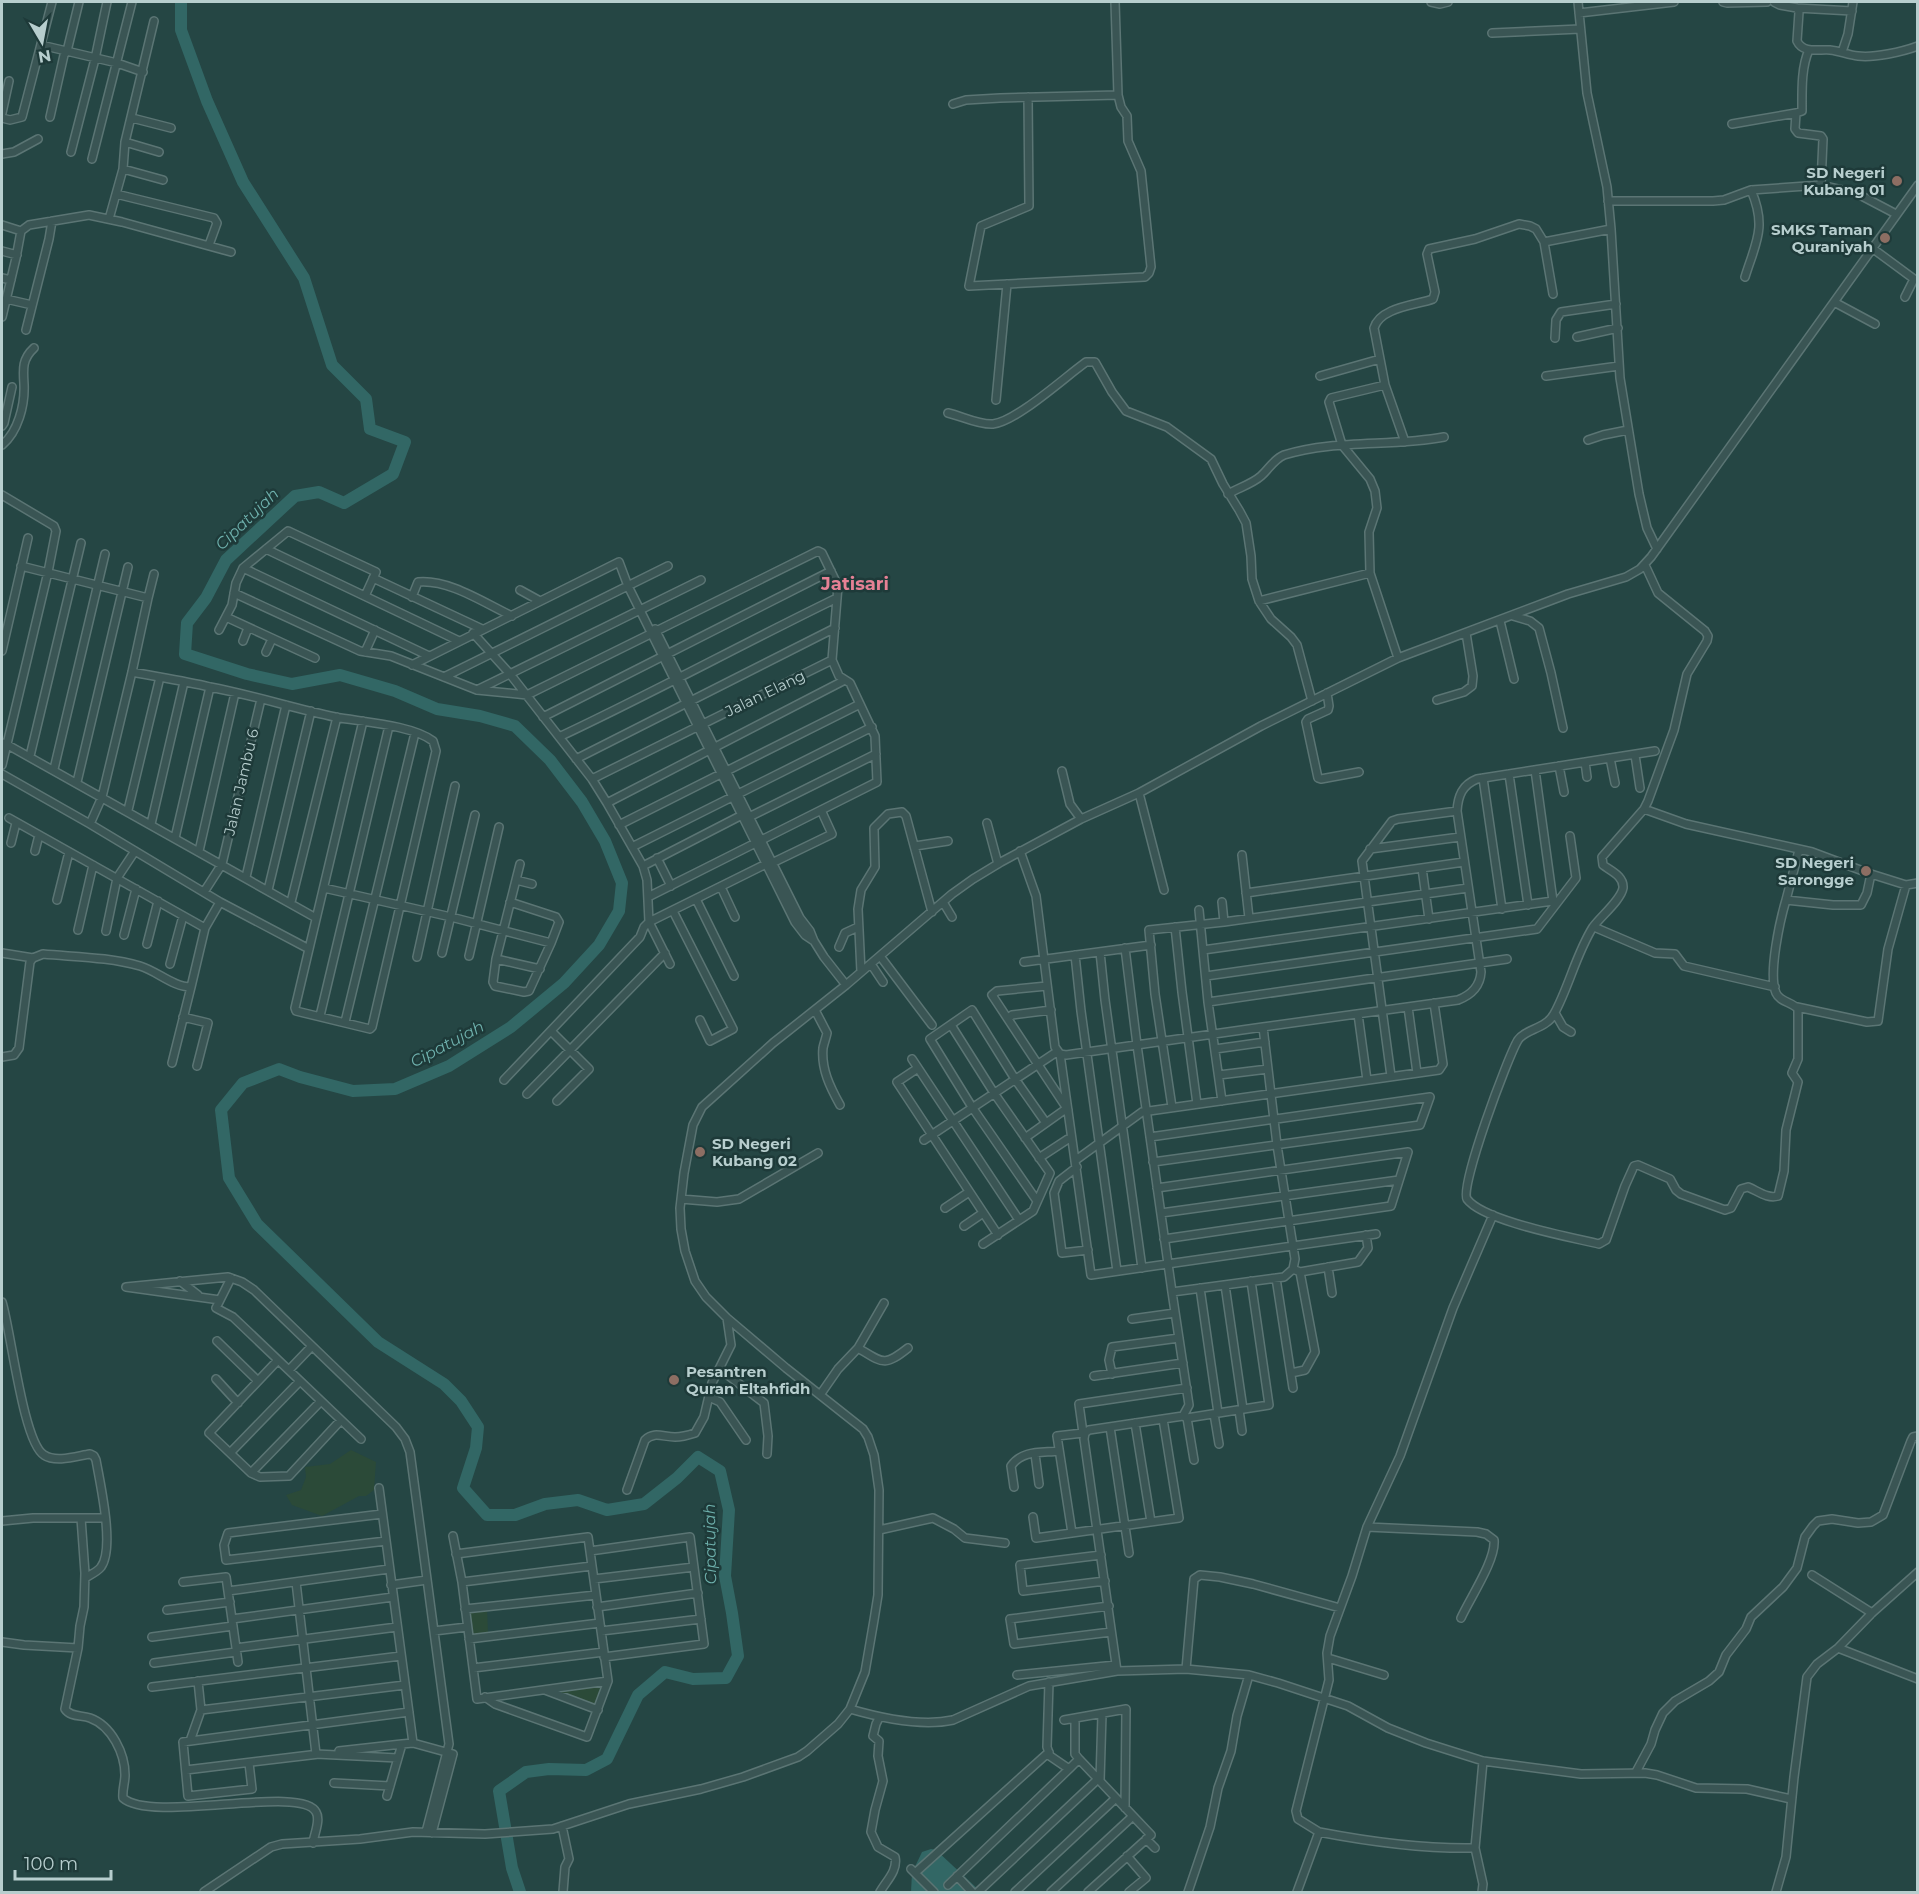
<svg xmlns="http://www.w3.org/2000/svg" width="1919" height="1894" font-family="Montserrat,sans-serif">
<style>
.green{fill:#2b4a38}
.water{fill:#326765}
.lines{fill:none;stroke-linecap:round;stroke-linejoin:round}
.river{stroke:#326765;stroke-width:12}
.minor-casing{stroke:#5b7574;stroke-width:10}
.minor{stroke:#3a5554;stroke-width:7}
.education-dot{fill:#8d6e63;stroke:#1e3a39;stroke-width:2}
.labels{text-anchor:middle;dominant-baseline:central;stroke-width:5;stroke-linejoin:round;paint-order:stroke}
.poi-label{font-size:15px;font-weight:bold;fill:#b7cece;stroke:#1e3a39;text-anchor:end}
.street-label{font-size:15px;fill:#b7cece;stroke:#1e3a39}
.water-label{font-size:16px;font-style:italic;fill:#6eb0ac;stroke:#1e3a39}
.quarter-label{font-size:18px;font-weight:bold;fill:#e68195;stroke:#1e3a39}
</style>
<rect width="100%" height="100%" fill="#254644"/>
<!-- green -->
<path class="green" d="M351 1450 376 1462 374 1490 366 1496H359L322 1516 292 1505 286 1495 301 1490 306 1477 305 1467 330 1464Z
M487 1608 488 1634 470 1637 467 1610Z
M606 1682 597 1708 548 1690Z"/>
<!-- water -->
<path class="water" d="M931 1849 936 1850 981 1892H911L912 1873 922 1852Z"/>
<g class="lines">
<!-- river -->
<path class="river" d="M181 2V30L207 101 243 182 304 278 332 365 366 399 370 429 405 442 393 474 344 503 319 492 295 496 226 560 206 598 187 623 185 654 247 674 292 684 340 675 395 691 437 709 480 716 515 726 550 760 582 802 605 841 622 883 619 911 599 945 564 983 511 1027 449 1066 395 1089 353 1091 300 1077 279 1069 243 1083 221 1110 229 1178 257 1224 378 1342 444 1384 461 1401 478 1427 476 1448 463 1488 487 1515H515L545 1504 578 1500 607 1510 644 1504 677 1478 698 1457 720 1471 729 1510 725 1576 732 1613 738 1656 726 1678 693 1679 665 1672 638 1695 607 1759 586 1770 549 1769 526 1772 499 1791 512 1868 520 1892"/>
<defs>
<path id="minor" d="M1431 2 1440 4 1448 2
M1578 2 1587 93 1607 187 1611 229 1620 378 1639 494 1647 528 1657 549
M1723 2 1727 3 1767 2
M1774 2 1780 5 1797 8 1799 12 1797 41C1803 54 1819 49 1830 50 1840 51 1848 55 1858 56 1874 58 1902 52 1918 46
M1797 8 1852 11
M1579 13 1674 2
M1492 33 1580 29
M41 45 117 63 143 72
M1842 52 1848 34 1853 2
M1028 97 1029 206 981 226 969 286 1145 277 1149 273 1151 267 1141 171 1128 141 1127 116 1121 107 1118 95 1115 2
M953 104 966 100 1000 98 1118 95
M2 113 9 81
M1796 113 1802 111C1802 92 1801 67 1809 50
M50 117 64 55 67 51 79 2
M2 118 10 120 22 117 52 2
M132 118 171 128
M1732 124 1796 113 1795 129 1798 133 1821 136 1823 139 1821 185
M125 142 159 152
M71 152 95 59 107 2
M2 154 14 152 38 139
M92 159 132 2
M123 169 163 180
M116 194 214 218 217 223 209 245
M1608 201H1713L1724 200 1751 190 1821 185 1856 193 1896 214
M109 219 123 169 125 142 154 21
M2 225 21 231
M1544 242 1553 294
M1872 248 1914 279 1905 297
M2 251 17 255
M1745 277C1756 242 1767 227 1751 190
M2 278 11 280
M6 299 32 305
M1834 302 1875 324
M2 317 16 258 21 231 29 225 89 215 122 222 231 252
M26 330 49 239 52 221
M1577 337 1618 328
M1555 338 1556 320 1561 312 1616 304
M1320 376 1380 359
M1546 376 1619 366
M1385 385 1331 398 1329 402 1342 445 1370 479 1375 491 1377 508 1369 532 1370 573 1398 658
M996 400 1007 284
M948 413C962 416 978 425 993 424 1015 422 1063 379 1082 365L1086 362H1095L1112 392 1126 411 1167 427 1211 459 1223 484 1239 510 1246 523 1251 556 1252 579 1259 601 1271 619 1291 637 1297 645 1312 701
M2 426 4 423 12 387
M1588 440 1603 435 1628 430
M1405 442 1385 385 1374 328C1380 307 1417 305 1433 299L1435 292 1427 254 1429 249 1475 239 1519 224 1530 226 1536 229 1544 242 1611 229
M2 445C18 432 25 405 24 384 23 369 22 359 34 348
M1228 494C1238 488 1252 484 1261 476 1269 469 1274 459 1284 455 1335 439 1392 447 1444 437
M2 495 54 526 56 531 48 572 2 765
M266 549 459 641
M1645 565 1658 593 1705 631 1708 636 1707 641 1687 674 1674 730 1648 801 1644 809 1602 857 1603 865C1611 871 1624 876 1623 888 1621 900 1600 917 1593 927 1576 954 1569 987 1554 1014 1546 1029 1525 1029 1518 1040 1508 1056 1459 1188 1467 1199 1483 1221 1570 1237 1599 1244L1606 1240 1625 1186 1634 1166 1638 1165 1670 1179 1676 1190 1681 1194 1725 1210 1731 1208 1741 1189 1748 1187C1758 1191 1767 1199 1778 1196L1784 1171 1786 1130 1798 1082 1792 1073 1798 1059V1009C1792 1002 1780 1002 1776 993 1768 974 1780 920 1786 900L1833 905H1861L1867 893 1871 874
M21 566 148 598 132 672 102 797 90 824
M243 568 429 656
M373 578 482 629
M520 590 540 601
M234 593 360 651 391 656 477 690 527 695 818 551 822 553 838 586 832 660 839 676 850 683 875 736 877 782 648 897
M412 597 418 582C449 579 484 603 512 616
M148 598 154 574
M1259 601 1370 573
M1513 616 1530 621 1539 628 1551 673 1563 728
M226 617 315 658
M1500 621 1514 679
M655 629 800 918 810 931 814 941 824 957 846 985
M219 630 232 605 236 583 243 568 288 531 376 572 365 596
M473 633 510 674 592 779 607 803 643 866 647 880 649 922 670 964
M243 641 248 628
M2 651 28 538
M266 652 272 639
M365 652 375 630
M412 665 619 562 628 586 795 922 805 935 814 941
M132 672C158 677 184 681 210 687 252 695 293 708 335 717 362 722 412 725 433 741L436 751 372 1027 370 1029 296 1011 295 1008 363 721
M444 677 668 566
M477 690 701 580
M1327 693 1329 706 1328 710 1308 719 1306 722 1318 778 1321 779 1359 772
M1437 700 1464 692 1472 686 1473 676 1466 633
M543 717 831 571
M559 737C653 693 744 643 837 598
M2 743 6 744 316 918
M1635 755 1640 788
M30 756 81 543
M1610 758 1615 783
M576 759 835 628
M1585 762 1587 777
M1559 766 1564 792
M54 769 105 554
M1062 771 1070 804 1081 819
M2 774 90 824 220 902 309 949
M1509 774 1528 905
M1483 778 1502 909
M592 779 832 660
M77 782 128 567
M1139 793 1164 890
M607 803 845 680
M1644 809 1686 824 1812 852 1871 874 1906 885 1918 883
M128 810 160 677
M9 818 205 928
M747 818 876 754
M987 823 998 864
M151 824 184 682
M619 825 860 704
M175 838 210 687
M11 843 16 823
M915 846 948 841
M632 847 872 727
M1370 849 1460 837
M35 851 39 835
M199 851 235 693
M1020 851 1036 896 1055 1047 1060 1054 1066 1055 1263 1027 1277 1145 1295 1259 1293 1269 1284 1277 1172 1292 1189 1405 1183 1416 1089 1430 1085 1433 1084 1439 1117 1671
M1242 855 1249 918
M657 858 671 886
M772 863 832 834 821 810
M520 864 496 959 540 969
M643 866 742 815
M1422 868 1429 919
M246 877 286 705
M516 880 532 884
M721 887 735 917
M324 888 451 917 551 943
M268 890 311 711
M204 892 222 864 261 699
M1246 893 1464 862
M696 899 734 976
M57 900 69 852
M1786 900 1799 850
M291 902 337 717
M943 902 952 917
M1222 902 1224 922
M1199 910 1208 1002 1222 1101
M673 911 733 1029 710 1041 700 1020
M1175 927 1182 992 1197 1104
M1594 927 1655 953 1675 954 1684 966 1775 987
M78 930 93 865
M106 931 117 878 135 851
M124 935 136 889
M147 944 158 901
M839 947 845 933 858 927
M1125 948 1137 1045 1172 1292
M1203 950 1553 901 1535 770
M1100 952 1105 1000 1142 1268
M2 953 33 958 43 954C75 957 109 957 140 966 157 971 173 987 191 987L205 928 220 902
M442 953 475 815
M1075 955 1081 1011 1117 1271
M469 956 499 827
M880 956 932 1025
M417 957 455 786
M496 959 493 982 495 986 524 992 529 991 551 943 559 922 556 917 510 902
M1024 962 1151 945
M170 964 183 916
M871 964 883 982
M861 972 858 909 861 890 875 867 874 828 888 814 902 812 906 816 932 912
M1206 976 1537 929 1576 878 1570 836
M1208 1002 1507 959
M1408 1007 1417 1073
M1797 1007 1867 1022 1878 1021 1888 949 1906 885
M815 1010 827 1033C826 1038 824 1043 823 1048 821 1069 830 1087 840 1105
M1555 1013 1563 1027 1571 1032
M1358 1014 1367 1080
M320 1016 389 726
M183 1017 208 1023 197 1066
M1008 1019 1012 1015 1051 1010
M345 1022 415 733
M951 1025 994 1093 1050 1173 1033 1211 983 1244
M1263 1027 1458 1000C1471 995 1480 987 1481 972L1457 811C1458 796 1462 785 1477 779L1655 751
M551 1031 589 1069 557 1101
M1215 1049 1265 1042
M1060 1054 1091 1275 1376 1234
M2 1057 14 1055 19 1048 30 962 33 958
M912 1059 1019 1220
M172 1063 191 987
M918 1068 897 1082 998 1235
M1219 1075 1268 1069
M1391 1076 1362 861 1392 821 1398 819 1457 811
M504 1080 640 937 644 927 649 922 766 864
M527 1094 665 953
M1172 1107 1155 994 1149 930 1224 922 1468 888
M1150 1137 1430 1097 1420 1125 1153 1162
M1025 1138 1063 1111 1068 1110 992 995 997 991 1047 986
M924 1140 1058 1051
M1039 1158 1068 1139H1072
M1076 1160 1142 1112 1439 1070 1443 1064 1434 1003
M1077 1167 1059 1181 1054 1193 1062 1253 1088 1250
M1157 1188 1408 1152 1391 1206 1164 1239
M681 1199 717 1202 739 1199 818 1153
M1037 1201 972 1107 930 1039 972 1010 1015 1079 1046 1123
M945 1208 969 1192
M1161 1213 1399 1180
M964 1226 983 1213
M1328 1267 1332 1293
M1300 1272 1358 1262 1368 1248 1366 1235
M231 1278 216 1308 233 1317 361 1439
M1276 1278 1293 1388
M180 1281 198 1295
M1225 1285 1243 1409
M1200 1288 1218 1413
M220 1300 126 1287 228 1277 242 1282 254 1290 396 1427 405 1439 410 1452 449 1744 426 1832
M2 1302C11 1331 23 1442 44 1455 56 1463 77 1456 90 1454L94 1456 96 1460C100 1483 115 1548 101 1567 97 1572 90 1575 85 1578
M1132 1319 1175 1313
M217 1341 258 1381
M858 1348 884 1303
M278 1360 209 1433 251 1473 260 1477 289 1476 341 1420
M720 1369 764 1403 768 1436 767 1454
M289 1370 312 1346
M1291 1373 1305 1370 1315 1352 1300 1272 1293 1269
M1112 1374 1109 1360 1112 1347 1179 1338
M1094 1376 1183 1363
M216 1379 238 1403
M820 1395 838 1369 858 1348C883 1363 884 1367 908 1348
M709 1397 720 1402 746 1440
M1239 1410 1242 1431
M1214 1414 1219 1444
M1183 1416 1187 1418 1194 1460
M1187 1418 1269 1405 1251 1281
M1135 1423 1151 1522
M1110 1427 1129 1553
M1085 1433H1083L1079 1404 1187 1388
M230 1453 300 1381
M1035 1454 1039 1484
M251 1473 321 1401
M1014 1487 1011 1466C1022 1450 1041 1453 1059 1451
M379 1488 413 1743
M627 1490 645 1440C654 1431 663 1437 675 1437 681 1437 689 1435 695 1433L704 1417 712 1383 731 1345 727 1318
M382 1514 228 1533 224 1545 226 1560 386 1541
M1033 1517 1036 1538 1179 1518 1163 1419
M81 1518 85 1573 84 1607 80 1626 78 1648 65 1709C70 1717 81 1715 90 1718 112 1726 125 1754 125 1775 125 1783 122 1790 123 1798 152 1824 302 1784 316 1812 321 1820 314 1834 313 1843
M2 1521 33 1518H105
M1367 1527 1477 1532 1486 1534 1494 1540C1496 1560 1470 1598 1461 1618
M879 1530 933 1518 954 1529 965 1538 1005 1543
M1072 1533 1057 1436 1083 1433
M453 1536 462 1582 477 1699 608 1681
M590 1551 690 1537 704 1644 604 1657
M456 1554 588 1537 608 1681 587 1737 495 1704 485 1697
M1101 1555 1020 1565 1023 1591 1105 1581
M1812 1575 1872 1613
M594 1579 694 1567
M183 1582 226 1577 238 1662
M296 1582 316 1754 398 1758
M462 1582 592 1566
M391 1585 427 1580
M228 1591 389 1569
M1109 1606 1010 1619 1014 1644 1111 1632
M597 1607 698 1593
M465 1609 596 1595
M167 1610 230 1602
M232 1619 393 1597
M434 1631 467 1627
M601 1631 701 1619
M152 1637 233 1626
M469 1639 600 1623
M2 1642 24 1645 78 1648
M236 1648 397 1627
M1838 1648 1918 1679
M1328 1658 1384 1675
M154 1663 236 1652
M473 1668 604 1652
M1186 1669 1194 1579 1200 1575 1220 1577 1253 1584 1340 1608
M1017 1675 1116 1665
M1049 1682 1047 1747 1050 1756 1069 1769 1079 1759 1151 1835 1088 1892
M152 1687 401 1656
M545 1690 598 1710
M850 1709C881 1718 921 1727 953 1720L1029 1686 1117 1671 1186 1669 1249 1675 1278 1683 1348 1706 1388 1728 1426 1743 1483 1761 1581 1774 1645 1773 1657 1775 1696 1788 1747 1789 1791 1799
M201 1710 405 1685
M879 1718 876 1724 873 1736 879 1741 878 1756 883 1781 875 1810 871 1832 878 1847 895 1857C898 1871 886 1881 880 1892
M1075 1718V1754L1079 1759
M1064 1720 1126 1709 1125 1808
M190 1741 201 1710 198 1681
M339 1751 402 1744
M249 1763 252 1789 188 1796 183 1742 409 1712
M186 1770 319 1754
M1636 1772 1651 1744 1655 1730 1663 1713 1675 1701 1709 1681 1719 1672 1726 1655 1746 1629 1751 1617 1783 1587 1797 1568 1805 1537 1813 1526 1818 1521 1832 1519 1858 1523 1871 1522 1883 1515 1911 1441 1913 1437 1918 1436
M1100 1781 1102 1714
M334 1783 390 1786
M387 1796 402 1744 413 1743 453 1754 432 1833
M562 1826 569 1859 565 1867 563 1892
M1319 1832C1371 1842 1422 1849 1475 1848
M1146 1839 1155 1848
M1127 1856 1146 1878 1129 1892
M911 1869 934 1892
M915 1873 1049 1752
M957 1876 972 1892
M948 1885 1069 1769
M204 1892 271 1847 282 1844 360 1839 413 1832 485 1834 553 1829 629 1804 701 1789 743 1777 798 1757 807 1751 838 1724 850 1709 865 1672 874 1620 878 1595 879 1490 874 1455 868 1437 863 1429 786 1368 727 1318 706 1297 695 1281 685 1251 681 1229 680 1208 684 1173 693 1125 702 1107 773 1043 846 985 952 894 973 879 1001 862 1081 819 1139 793 1261 726 1398 658 1568 594 1626 577 1640 569 1651 557 1918 185
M978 1892 1098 1779
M1015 1892 1116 1798
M1051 1892 1133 1816
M1188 1892 1210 1827 1218 1788 1231 1751 1237 1716 1249 1675
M1297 1892 1319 1832 1298 1819 1296 1811 1299 1799 1329 1680 1327 1653 1330 1636 1352 1576 1367 1527 1400 1456 1453 1308 1493 1215
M1482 1892 1483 1884 1475 1848 1483 1761
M1776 1892 1786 1857 1794 1777 1807 1677 1817 1664 1838 1648 1872 1613 1918 1572"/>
</defs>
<!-- minor casing -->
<use href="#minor" class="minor-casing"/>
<!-- minor -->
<use href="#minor" class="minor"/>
</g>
<!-- markers -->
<g class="education-dot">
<circle cx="1897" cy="181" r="6"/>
<circle cx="1885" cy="238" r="6"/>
<circle cx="1866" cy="871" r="6"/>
<circle cx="700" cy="1152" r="6"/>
<circle cx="674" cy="1380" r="6"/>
</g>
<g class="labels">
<!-- poi labels -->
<g class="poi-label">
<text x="1885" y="172">SD Negeri<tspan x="1885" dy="17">Kubang 01</tspan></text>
<text x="1873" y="229">SMKS Taman<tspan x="1873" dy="17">Quraniyah</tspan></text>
<text x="1854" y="862">SD Negeri<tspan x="1854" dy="17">Sarongge</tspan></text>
<text x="712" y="1143" text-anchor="start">SD Negeri<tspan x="712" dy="17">Kubang 02</tspan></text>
<text x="686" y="1371" text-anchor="start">Pesantren<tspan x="686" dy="17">Quran Eltahfidh</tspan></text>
</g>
<!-- street labels -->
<g class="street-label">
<text transform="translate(765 693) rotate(-26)">Jalan Elang</text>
<text transform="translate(241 782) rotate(-77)">Jalan Jambu 6</text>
</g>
<!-- water labels -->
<g class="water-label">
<text transform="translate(247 519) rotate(-44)">Cipatujah</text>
<text transform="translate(447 1044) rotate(-28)">Cipatujah</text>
<text transform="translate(710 1544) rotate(-91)">Cipatujah</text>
</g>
<!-- quarter labels -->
<g class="quarter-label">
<text x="855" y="584">Jatisari</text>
</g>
</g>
<!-- border -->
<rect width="1919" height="1894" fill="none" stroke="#b7cece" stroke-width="6"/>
<!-- north arrow -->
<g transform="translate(42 42) rotate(170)" stroke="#1e3a39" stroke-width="4.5" paint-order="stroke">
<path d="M0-4.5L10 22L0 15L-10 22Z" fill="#b7cece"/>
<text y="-9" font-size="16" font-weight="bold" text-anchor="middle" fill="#b7cece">N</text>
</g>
<!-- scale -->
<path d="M15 1870v9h96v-9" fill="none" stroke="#b7cece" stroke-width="3"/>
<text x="24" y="1870" font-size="18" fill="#b7cece" stroke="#1e3a39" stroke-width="4.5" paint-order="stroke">100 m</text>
</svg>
